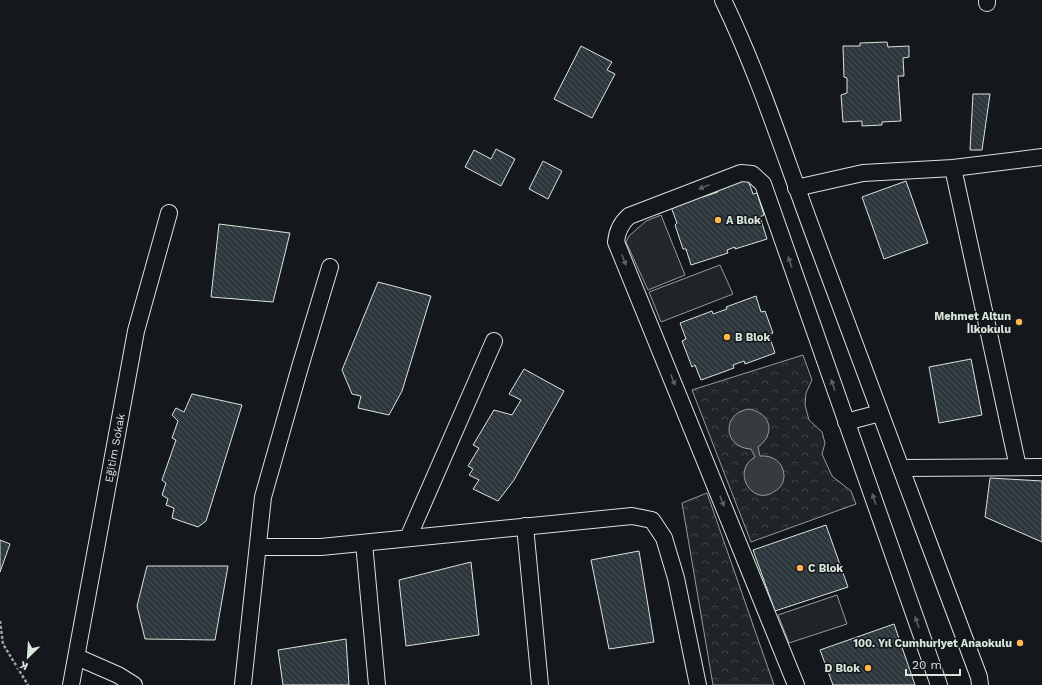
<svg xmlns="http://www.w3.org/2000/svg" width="1042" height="685" font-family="'Work Sans',sans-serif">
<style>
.grass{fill:#202428;stroke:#939e99}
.park{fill:url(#park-crowns);stroke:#939e99}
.parking{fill:#24282b;stroke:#939e99}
.water{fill:#363b3e;stroke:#939e99}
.building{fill:url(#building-back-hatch);stroke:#d8e6dc}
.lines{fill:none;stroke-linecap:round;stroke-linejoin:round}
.minor-casing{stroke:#d8e6dc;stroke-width:18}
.path{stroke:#9da8a2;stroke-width:2.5;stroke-dasharray:3 2;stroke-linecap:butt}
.minor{stroke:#14181c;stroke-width:16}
.oneway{fill:#59605f}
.poi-dot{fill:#ffb74d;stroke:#14181c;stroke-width:1.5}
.labels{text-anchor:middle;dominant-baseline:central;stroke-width:3;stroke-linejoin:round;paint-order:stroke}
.poi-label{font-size:11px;font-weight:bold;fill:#d8e6dc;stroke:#14181c;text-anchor:start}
.street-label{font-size:11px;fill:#d8e6dc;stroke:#14181c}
</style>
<defs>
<pattern id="park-crowns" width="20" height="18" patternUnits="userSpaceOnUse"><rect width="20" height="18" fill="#202428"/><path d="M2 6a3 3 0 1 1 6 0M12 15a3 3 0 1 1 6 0" fill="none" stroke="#404447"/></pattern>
<pattern id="building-back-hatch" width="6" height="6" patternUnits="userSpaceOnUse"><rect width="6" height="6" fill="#2c363c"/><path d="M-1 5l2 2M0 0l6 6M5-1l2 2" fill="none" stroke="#4a5358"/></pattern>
</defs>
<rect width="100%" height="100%" fill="#14181c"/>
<!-- grass -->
<path class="grass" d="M720 265 733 294 661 322 649 292Z
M837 595 847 624 789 643 778 615Z"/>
<!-- park -->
<path class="park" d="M803 355 812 380 806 393 805 405 809 420 822 432 825 443 822 454 832 476 851 491 856 504 751 542 692 390Z
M707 493 774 685H713L682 503Z"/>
<!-- parking -->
<path class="parking" d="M661 215 685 275 648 290 626 242 629 236 646 221Z"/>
<!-- water -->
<path class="water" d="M749 409C771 413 776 434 758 447L760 456C773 455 783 462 784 475 784 482 781 488 775 491 753 508 730 471 755 457L751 449C723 448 721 413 749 409Z"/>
<!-- building -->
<path class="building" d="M887 42 888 47 909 46V57L903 58 904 76H898L901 121 882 122V125L862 126V121L843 122 841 95 847 93V78L844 77 843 46H860V43Z
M581 46 612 62 607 70 615 74 592 118 554 99Z
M973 94H990L982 150H970Z
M496 149 515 159 501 186 465 167 474 150 491 159Z
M543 161 562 171 548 199 529 189Z
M747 177 753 194 757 193 764 215 760 217 767 239 735 249V247L727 250 728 253 691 265 686 249H683L675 225 677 223 671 207 701 195 703 197 718 192 716 188Z
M906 181 928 243 884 259 862 197Z
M219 224 290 233 273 302 211 297Z
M378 282 431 296 402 391 389 415 358 408 361 396 352 394 342 370Z
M756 296 761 312 765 311 773 333 769 335 775 353 745 364 744 361 733 365 734 368 701 380 695 365 692 367 682 341 686 339 680 323 712 311 713 314 727 309 726 307Z
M971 359 982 415 939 423 929 367Z
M524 369 564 391 514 480 498 501 473 489 479 480 469 475 473 469 468 466 479 448 473 445 494 410 512 415 521 400 509 394Z
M192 394 242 405 206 521 198 527 172 518 174 508 166 505 168 499 162 495 166 483 162 480 176 440 172 438 178 421 172 415 176 408 184 412Z
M990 478 1042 481V542L985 517Z
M826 525 848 587 775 611 753 550Z
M0 540 10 544 0 572Z
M639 551 654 642 609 649 591 560Z
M471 562 479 635 406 646 399 580Z
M147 566H228L215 640 145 639 137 606Z
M894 624 915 685H833L820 650Z
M346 639 349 685H283L278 650Z"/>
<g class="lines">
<defs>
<g id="minor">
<path d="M723 0C762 81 788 167 820 251 872 393 926 535 979 677L980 685"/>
<path d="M987 3V0"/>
<path d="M953 168 1018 467"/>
<path d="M796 188 863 173 953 168 1042 157"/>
<path d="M846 422 880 413"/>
<path d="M901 468 1042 467"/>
<path d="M525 526 540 685"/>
<path d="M408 538 494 341"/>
<path d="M364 543 377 685"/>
<path d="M258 547H321L632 516 652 520 664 538 676 578 698 685"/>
<path d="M77 657 118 675 134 685"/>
<path d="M243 684 263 497 300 367 330 267"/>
<path id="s1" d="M71 685 136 331 169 213"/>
<path d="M796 685 616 242C617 231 621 223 629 216L741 173 752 174 763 184 939 685"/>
</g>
</defs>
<!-- minor casing -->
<use href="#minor" class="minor-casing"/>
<!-- path -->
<path class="path" d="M0 621 3 644 28 685"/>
<!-- minor -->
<use href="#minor" class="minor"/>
</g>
<!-- one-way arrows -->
<defs><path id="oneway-solid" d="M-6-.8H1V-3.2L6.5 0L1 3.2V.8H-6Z"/></defs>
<g class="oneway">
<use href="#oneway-solid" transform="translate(704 187) rotate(159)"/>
<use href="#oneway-solid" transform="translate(624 260) rotate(68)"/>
<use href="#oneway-solid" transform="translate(790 262) rotate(-109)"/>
<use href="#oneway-solid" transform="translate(673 380) rotate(68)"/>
<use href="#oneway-solid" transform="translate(833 385) rotate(-109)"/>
<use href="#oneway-solid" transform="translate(874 499) rotate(-109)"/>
<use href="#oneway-solid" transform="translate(722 501) rotate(68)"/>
<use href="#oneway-solid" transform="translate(917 622) rotate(-109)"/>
</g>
<!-- markers -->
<g class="poi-dot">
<circle cx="718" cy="220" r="4"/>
<circle cx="1019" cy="322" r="4"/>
<circle cx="727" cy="337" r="4"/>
<circle cx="800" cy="568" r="4"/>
<circle cx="1020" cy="643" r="4"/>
<circle cx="868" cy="668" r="4"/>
</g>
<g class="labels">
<!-- poi labels -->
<g class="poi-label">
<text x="726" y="220">A Blok</text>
<text x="1011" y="316" text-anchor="end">Mehmet Altun<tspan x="1011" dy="13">İlkokulu</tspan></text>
<text x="735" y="337">B Blok</text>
<text x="808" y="568">C Blok</text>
<text x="1012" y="643" text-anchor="end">100. Yıl Cumhuriyet Anaokulu</text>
<text x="860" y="668" text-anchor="end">D Blok</text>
</g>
<!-- street labels -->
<g class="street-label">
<text stroke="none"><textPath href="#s1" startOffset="241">Eğitim Sokak</textPath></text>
</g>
</g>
<!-- north arrow -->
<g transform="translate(28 657) rotate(205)" stroke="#14181c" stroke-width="3" paint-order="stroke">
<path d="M0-3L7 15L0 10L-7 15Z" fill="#d8e6dc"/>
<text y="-6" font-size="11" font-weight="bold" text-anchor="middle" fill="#d8e6dc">K</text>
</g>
<!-- scale -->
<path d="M906 669v6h54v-6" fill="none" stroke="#d8e6dc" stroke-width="2"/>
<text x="912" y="669" font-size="12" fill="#d8e6dc" stroke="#14181c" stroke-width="3" paint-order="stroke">20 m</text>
</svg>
